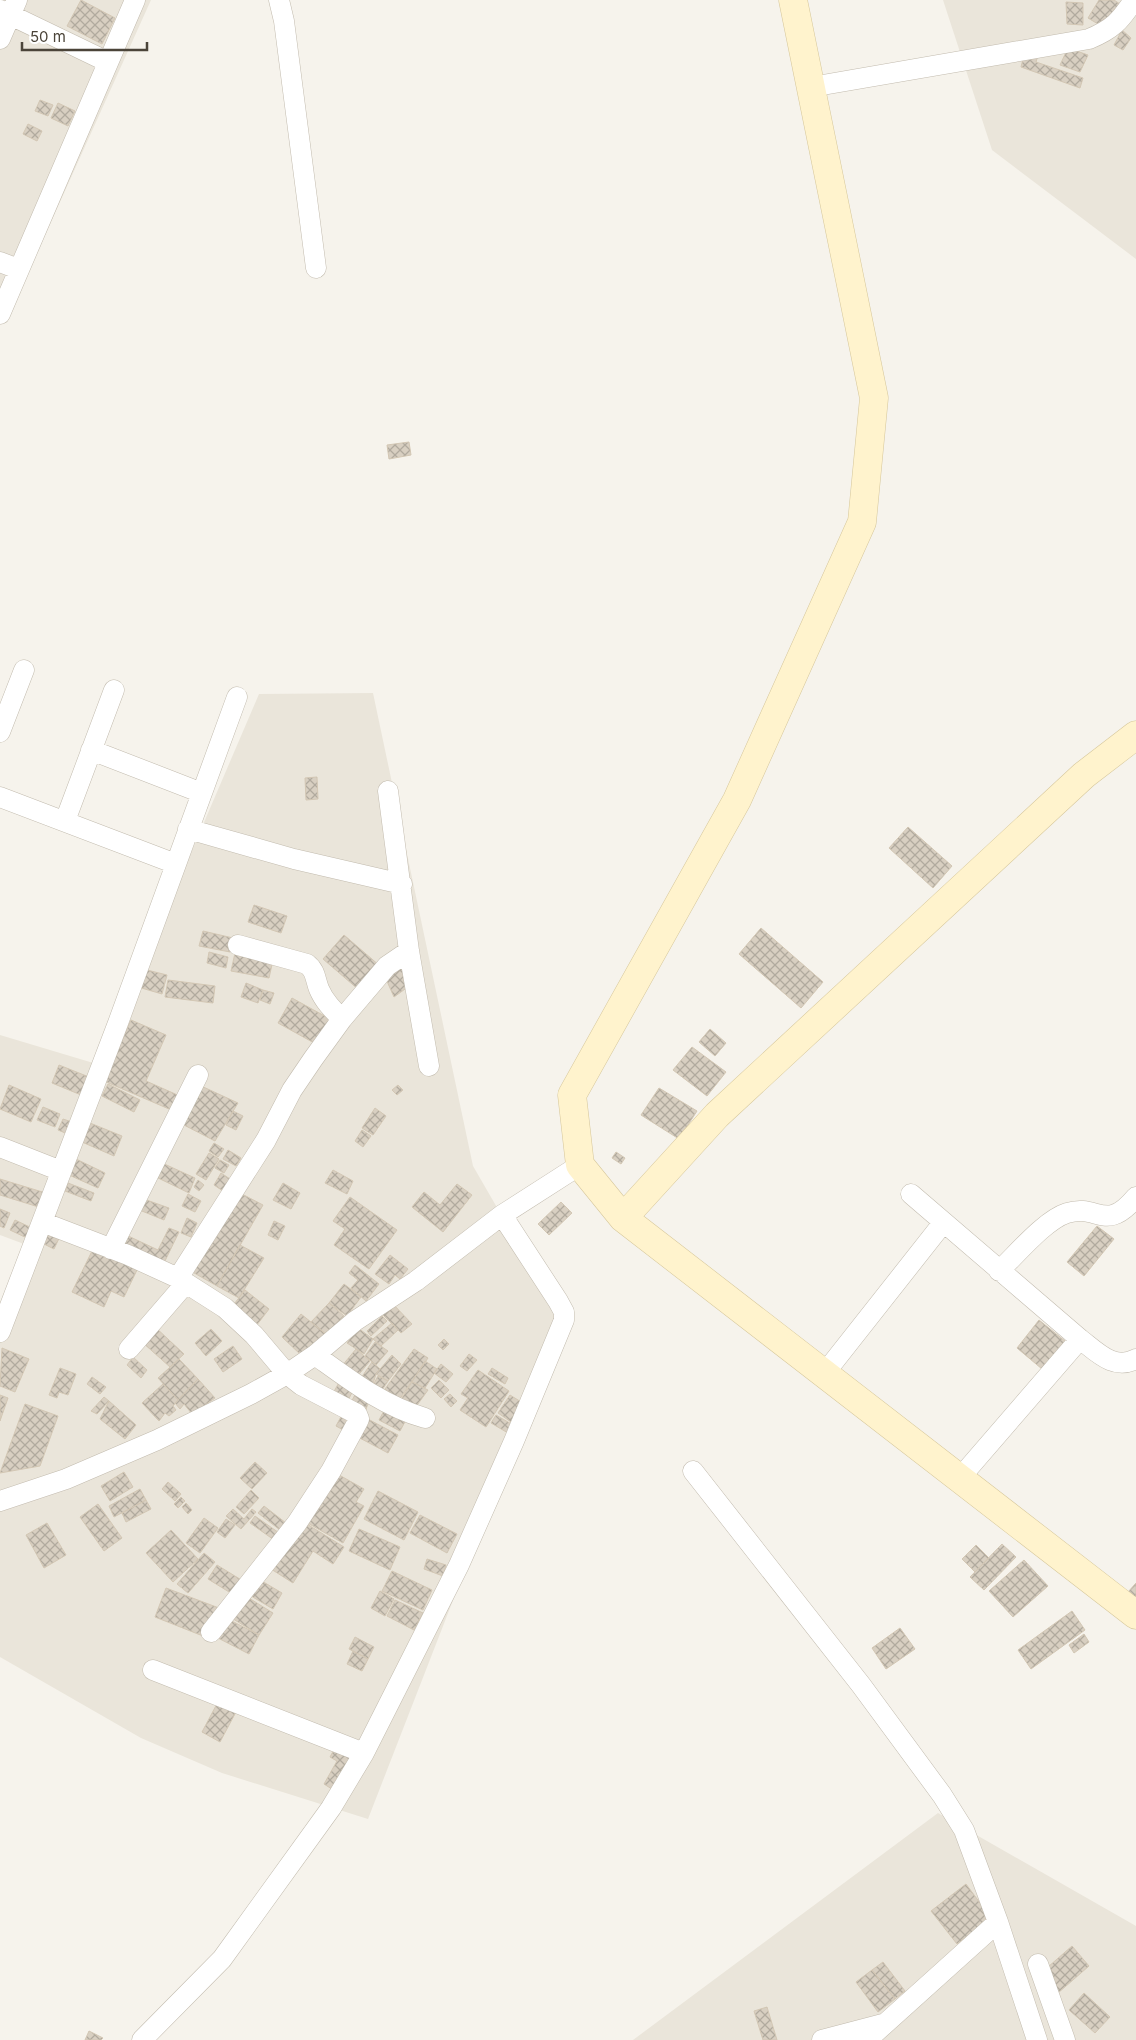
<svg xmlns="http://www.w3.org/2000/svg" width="1136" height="2040" font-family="Inter,sans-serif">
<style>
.residential{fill:#eae5da}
.building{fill:url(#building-cross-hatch);stroke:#d3c7b4}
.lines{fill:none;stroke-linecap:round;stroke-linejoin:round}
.street-casing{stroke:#c2bbae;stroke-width:21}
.secondary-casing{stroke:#d6c79b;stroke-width:29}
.street{stroke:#fff;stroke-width:20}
.secondary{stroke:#fff3cd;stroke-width:28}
</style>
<defs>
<pattern id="building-cross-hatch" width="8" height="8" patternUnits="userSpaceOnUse" patternTransform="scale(1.25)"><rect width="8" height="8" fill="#d8cfc1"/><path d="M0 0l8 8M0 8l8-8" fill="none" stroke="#b1aa9e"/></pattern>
</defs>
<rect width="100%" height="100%" fill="#f6f3ec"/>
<!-- residential -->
<path class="residential" d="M0 0H151L14 304 0 297Z
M943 0H1136V259L992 150Z
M373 693 473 1166 562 1320 368 1819 222 1773 141 1738 0 1657V1311L24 1244 0 1235V1035L100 1065 259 694Z
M938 1813 1136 1926V2040H633Z"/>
<!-- building -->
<path class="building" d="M81 0 115 18 102 44 67 26Z
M1099 0H1114L1120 4 1103 27 1088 18Z
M1066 2 1083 3V25L1067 24Z
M1122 30 1131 38 1123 50 1114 45Z
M1068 48 1088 55 1080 72 1060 65Z
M1024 55H1038L1036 62 1083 78 1080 88 1021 67Z
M40 100 53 105 48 116 35 111Z
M58 103 75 111 68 126 51 118Z
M28 124 42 131 37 141 23 134Z
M409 442 411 455 389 459 387 445Z
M317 777 318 799 306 800 305 778Z
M908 827 952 866 933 888 889 848Z
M254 905 287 916 281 933 248 922Z
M761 928 823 982 801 1008 739 954Z
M203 931 233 938 230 952 199 946Z
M344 935 380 966 359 990 323 959Z
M209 952 228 957 226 968 207 963Z
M235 953 273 960 269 978 231 971Z
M404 966 412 984 394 997 386 979Z
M143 969 167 975 162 994 138 987Z
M168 980 215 986 213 1003 165 997Z
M246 983 263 990 258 1003 241 997Z
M263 990 274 993 270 1004 260 1000Z
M292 998 330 1019 316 1044 278 1023Z
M131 1020 166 1035 146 1081 182 1097 176 1112 104 1081Z
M710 1029 726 1043 715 1056 699 1042Z
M692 1047 726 1072 707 1096 673 1070Z
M59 1065 94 1079 86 1097 52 1083Z
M108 1084 140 1100 134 1112 102 1096Z
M9 1085 41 1099 31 1122 0 1109Z
M199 1085 238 1103 215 1141 182 1124Z
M398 1085 403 1090 397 1095 392 1090Z
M659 1088 697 1111 679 1139 641 1115Z
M43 1107 60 1114 55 1127 37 1120Z
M375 1108 386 1116 373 1135 362 1128Z
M233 1111 243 1116 236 1130 226 1125Z
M63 1119 75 1123 70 1135 58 1130Z
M90 1123 122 1136 114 1156 82 1142Z
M362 1130 371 1136 363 1147 355 1141Z
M214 1143 224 1149 218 1157 209 1151Z
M228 1150 241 1158 236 1166 223 1159Z
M616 1152 625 1158 621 1164 612 1158Z
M209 1153 219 1159 206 1180 196 1174Z
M76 1159 105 1173 98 1188 69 1175Z
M220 1160 229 1165 224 1173 215 1168Z
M160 1162 195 1178 189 1193 154 1176Z
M333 1170 353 1181 347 1194 325 1183Z
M221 1173 233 1181 226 1193 214 1185Z
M0 1179 49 1194 45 1209 0 1195Z
M198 1180 204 1185 199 1191 194 1187Z
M68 1183 94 1193 91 1201 65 1191Z
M283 1183 300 1193 291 1209 273 1200Z
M457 1184 472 1195 443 1232 412 1207 424 1192 440 1205Z
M240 1193 263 1205 217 1286 189 1270Z
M188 1194 201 1201 195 1212 182 1206Z
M350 1197 397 1230 369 1269 334 1245 345 1229 333 1221Z
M141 1198 169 1208 164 1220 137 1209Z
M561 1202 572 1213 549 1235 538 1224Z
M0 1209 10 1213 4 1228 0 1226Z
M187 1218 197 1223 191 1237 181 1233Z
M15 1220 36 1230 31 1240 10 1230Z
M274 1221 285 1226 278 1240 268 1235Z
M1097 1226 1114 1239 1084 1276 1067 1262Z
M49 1227 62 1232 54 1249 42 1243Z
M169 1228 179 1232 163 1265 119 1244 124 1234 158 1250Z
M240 1245 264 1258 239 1298 217 1286Z
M93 1249 137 1270 124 1297 111 1291 104 1307 72 1292Z
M390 1255 408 1269 400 1279 395 1275 389 1284 375 1274Z
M355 1265 379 1284 366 1301 351 1288 358 1280 349 1273Z
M344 1284 361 1297 347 1316 329 1303Z
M245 1290 269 1309 253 1330 231 1308Z
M391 1302 412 1324 401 1333 379 1311Z
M329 1303 344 1316 327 1335 311 1322Z
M301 1314 327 1335 301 1355 282 1337Z
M382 1316 387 1321 371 1336 367 1331Z
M1039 1320 1065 1341 1042 1369 1017 1348Z
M392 1323 398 1330 381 1346 373 1339Z
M154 1326 184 1354 170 1367 142 1342Z
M358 1328 373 1339 364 1354 347 1343Z
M211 1329 222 1341 206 1356 195 1343Z
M444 1339 449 1344 443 1350 438 1345Z
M375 1342 388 1351 376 1365 365 1356Z
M233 1346 242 1359 223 1372 214 1359Z
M2 1348 29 1359 15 1392 0 1386Z
M356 1349 370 1361 355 1379 341 1367Z
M414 1349 428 1358 399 1400 385 1389Z
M469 1354 477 1360 467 1371 460 1366Z
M392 1355 401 1364 388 1381 376 1374Z
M133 1357 147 1370 141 1378 127 1365Z
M179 1359 198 1379 178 1400 158 1378Z
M425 1361 437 1369 425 1388 412 1382Z
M372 1362 380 1369 376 1374 372 1387 359 1381Z
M441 1364 453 1374 446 1382 434 1373Z
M60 1368 76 1374 68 1395 59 1392 57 1398 49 1395Z
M492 1368 508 1378 505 1384 488 1374Z
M478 1370 509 1391 486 1427 460 1410 468 1398 461 1394Z
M378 1376 388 1381 380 1393 372 1387Z
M92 1377 106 1387 100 1394 87 1384Z
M342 1377 355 1387 346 1404 331 1397Z
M198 1379 215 1398 192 1414 184 1404 180 1409 175 1403Z
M439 1380 449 1390 441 1398 431 1388Z
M412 1382 428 1390 415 1408 400 1401Z
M163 1384 178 1400 173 1406 176 1410 169 1416 165 1413 159 1421 142 1403Z
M357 1391 370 1398 365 1412 349 1406Z
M450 1394 457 1401 451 1407 444 1399Z
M0 1395 8 1398 0 1421Z
M510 1395 526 1405 514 1424 498 1413Z
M104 1397 109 1401 97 1414 91 1411Z
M109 1401 136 1425 125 1439 100 1419Z
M25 1404 58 1416 40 1466 0 1473Z
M386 1407 407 1418 400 1431 379 1420Z
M344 1411 355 1418 347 1432 336 1426Z
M496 1415 513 1425 508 1433 491 1423Z
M366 1418 398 1435 388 1453 356 1436Z
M255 1462 267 1473 252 1489 240 1478Z
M332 1471 364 1489 356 1502 364 1506 343 1543 304 1521Z
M124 1472 133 1487 110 1501 101 1486Z
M168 1482 181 1494 175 1501 162 1489Z
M140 1489 146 1500 114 1517 109 1506Z
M251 1490 259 1498 244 1514 236 1507Z
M378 1491 418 1512 404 1540 364 1519Z
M181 1497 185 1501 178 1508 174 1504Z
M146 1500 151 1509 126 1522 122 1513Z
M186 1503 192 1510 188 1514 182 1507Z
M98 1504 122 1538 104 1551 80 1517Z
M264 1506 286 1523 280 1530 258 1513Z
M233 1509 244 1519 252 1509 256 1512 241 1529 226 1516Z
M420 1515 457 1534 447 1553 410 1533Z
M255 1516 282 1535 277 1542 250 1523Z
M204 1518 218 1528 200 1553 186 1543Z
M226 1519 235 1525 225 1538 217 1532Z
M302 1521 344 1547 333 1564 313 1551 293 1583 271 1569Z
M47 1523 66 1555 44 1568 26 1535Z
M359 1529 400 1547 390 1570 349 1551Z
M171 1530 198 1559 173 1582 146 1553Z
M1002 1544 1016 1557 984 1590 970 1577Z
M976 1545 989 1558 975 1572 962 1559Z
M204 1553 215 1562 188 1593 177 1584Z
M427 1559 446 1565 443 1576 424 1569Z
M1024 1560 1048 1586 1013 1617 989 1591Z
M217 1565 243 1581 234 1595 208 1579Z
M392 1571 432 1590 423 1610 382 1591Z
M255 1577 282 1593 273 1609 246 1593Z
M1136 1583V1599L1128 1592Z
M166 1588 219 1608 208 1638 155 1617Z
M380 1591 394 1599 385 1616 371 1608Z
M244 1595 273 1613 259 1635 230 1617Z
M395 1600 423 1613 414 1630 387 1616Z
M1072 1611 1085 1630 1031 1669 1018 1650Z
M228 1619 259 1635 249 1654 218 1638Z
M900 1628 915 1649 886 1669 872 1648Z
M1084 1634 1089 1642 1074 1653 1069 1645Z
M355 1637 374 1647 368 1659 349 1649Z
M353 1651 368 1659 362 1671 347 1664Z
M219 1700 237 1710 220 1742 202 1732Z
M337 1744 355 1754 335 1791 324 1784 337 1761 330 1757Z
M966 1884 991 1918 957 1944 931 1911Z
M1072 1946 1089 1966 1058 1993 1048 1967Z
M883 1962 905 1991 895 1999 872 1970Z
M872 1970 895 1999 878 2012 856 1982Z
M1084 1993 1110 2017 1095 2033 1069 2010Z
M767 2007 777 2040H763L754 2011Z
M89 2031 103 2038 101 2040H85Z"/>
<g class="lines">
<defs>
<path id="street" d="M279 0 284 21 316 268
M0 10 108 62
M0 39 17 0
M811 87 1089 39C1113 29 1120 21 1134 0
M0 262 18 269
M0 314 135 0
M0 732 24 670
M91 750 202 793
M388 791 409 951 429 1066
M0 797 176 864
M65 821 114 690
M188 829 294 859 402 884
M238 945 307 964C316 971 315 979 319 989 324 1001 333 1010 342 1019
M0 1147 61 1171
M911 1194 1080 1339C1097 1352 1114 1371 1136 1359
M42 1222 128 1255 178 1278 225 1308 254 1335 287 1374 301 1385 357 1414 359 1419 357 1423 331 1471 297 1523 211 1632
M111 1249 198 1075
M999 1271C1017 1254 1045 1220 1067 1213 1098 1203 1105 1234 1136 1197
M178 1278 266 1140 292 1090 313 1059 342 1019 387 966 409 951
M0 1332 118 1023 237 697
M129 1349 186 1283
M315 1355C350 1380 383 1406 425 1418
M824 1374 943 1223
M693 1471 861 1685 942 1795 964 1830 998 1922 1037 2040
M959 1479 1080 1339
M0 1501 66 1479 157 1440 251 1394 287 1374 315 1355 355 1321 416 1281 502 1215 580 1165
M153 1670 364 1753
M1038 1964 1065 2040
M142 2040 222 1959 331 1808 364 1753 459 1565 514 1441 564 1320V1312L558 1301 502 1215
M822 2040 883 2024
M867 2040 998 1922"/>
<path id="secondary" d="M793 0 874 398 862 522 737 800 572 1095 580 1165 623 1218 1136 1615
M623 1218 717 1115 1084 775 1136 735"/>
</defs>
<!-- street casing -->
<use href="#street" class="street-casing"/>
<!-- secondary casing -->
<use href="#secondary" class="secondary-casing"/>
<!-- street -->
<use href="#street" class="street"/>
<!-- secondary -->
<use href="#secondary" class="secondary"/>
</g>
<!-- scale -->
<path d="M22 42v8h125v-8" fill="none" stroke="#4b4439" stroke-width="2.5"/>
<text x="30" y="42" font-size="15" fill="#4b4439" stroke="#ffffff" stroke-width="4" paint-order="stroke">50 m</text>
</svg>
